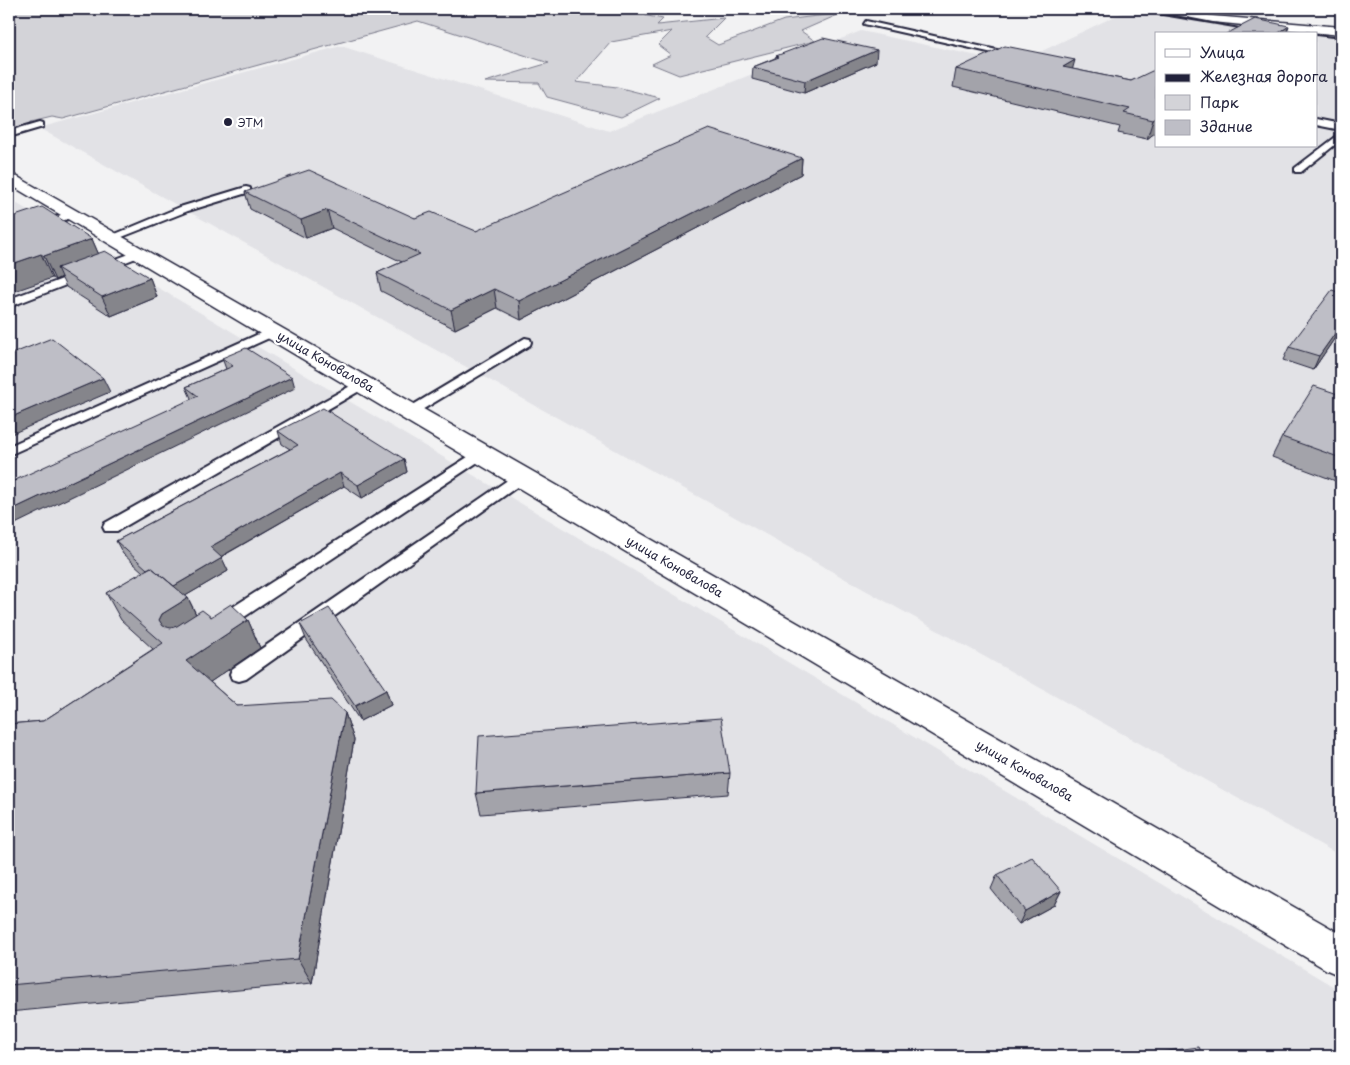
<svg xmlns="http://www.w3.org/2000/svg" width="1350" height="1065" font-family="'Playpen Sans',sans-serif">
<style>
.built{fill:#e2e2e6}
.green{fill:#d3d3d8;stroke:#7a7a8a}
.lines{fill:none;stroke-linecap:round;stroke-linejoin:round}
.lane-casing{stroke:#22223b;stroke-width:4}
.street-casing{stroke:#22223b;stroke-width:3}
.lane{fill:#fff;fill-rule:evenodd}
.street{fill:#fff;fill-rule:evenodd}
.rail{stroke:#22223b;stroke-width:2}
.wall{fill:#a3a3aa;stroke:#22223b}
.shaded-wall{fill:#85858b;stroke:#22223b}
.building{fill:#bebec6;stroke:#22223b}
.poi-dot{fill:#22223b;stroke:#fff;stroke-width:2}
.labels{text-anchor:middle;dominant-baseline:central;stroke-width:4.5;stroke-linejoin:round;paint-order:stroke}
.far-poi-label{font-size:11px;fill:#22223b;stroke:#fff;text-anchor:start}
.street-label{font-size:12px;fill:#22223b;stroke:#fff}
</style>
<rect width="100%" height="100%" fill="#f2f2f3"/>
<filter id="ink" filterUnits="userSpaceOnUse"><feTurbulence type="fractalNoise" baseFrequency=".02" numOctaves="2"/><feDisplacementMap in="SourceGraphic" scale="10" xChannelSelector="R" yChannelSelector="G"/><feConvolveMatrix kernelMatrix="1 2 1 2 8 2 1 2 1" color-interpolation-filters="sRGB"/></filter>
<g filter="url(#ink)">
<!-- built -->
<path class="built" d="M1130 9 1245 28 1313 34H1156V146H1316V34L1341 36V856L39 128 341 46 609 131 861 31 1015 64Z
M9 199 1341 991V1056H9Z"/>
<!-- green -->
<path class="green" d="M9 9H613L663 19 657 25 724 18 705 37 718 45 784 20 842 13 801 31 815 41 679 75 652 64 671 55 658 45 672 31 611 42 576 82 617 87 660 98 621 117 547 97 539 83 485 82 549 63 418 21 63 119 52 117 31 122 30 126 9 131Z"/>
<g class="lines">
<defs>
<path id="lane" d="M866 21 1015 54 1019 56 1015 58 864 24Z
M1316 119 1341 124V130L1316 125Z
M40 122 43 123V127L9 137V131Z
M1341 133V140L1301 172H1295V168Z
M246 187 250 188V192L188 211 117 239 113 240 108 237 180 207Z
M73 211 77 212V216L9 238V232Z
M140 250 144 251V255L9 307V299Z
M274 327 278 328 280 331 278 334 9 455V446Z
M525 338 530 339 531 342 530 345 415 414H405L403 411Z
M363 379 368 380 370 383 368 386 117 531H105L103 527 105 523Z
M482 448 487 450 489 453 487 456 226 629 220 631 214 629 211 624 214 619Z
M523 471 531 476 528 479 246 679 239 681 232 679 230 674 232 669 518 473Z"/>
<path id="street" d="M1156 9H1177L1213 16 1341 27V35L1213 22 1161 12Z
M9 172 1341 934V976L1327 970 9 184Z"/>
</defs>
<!-- lane casing -->
<use href="#lane" class="lane-casing"/>
<!-- street casing -->
<use href="#street" class="street-casing"/>
<!-- lane -->
<use href="#lane" class="lane"/>
<!-- street -->
<use href="#street" class="street"/>
<!-- rail -->
<path class="rail" d="M1133 10 1252 30
M1271 31 1299 34
M1316 35 1341 38"/>
</g>
<!-- wall -->
<path class="wall" d="M776 56 876 62 804 93 752 79 753 67 775 58Z
M956 69H1072L1131 81 1156 71V132L1147 139 1118 133 1120 127 953 87Z
M802 158 801 174 521 320 497 308 455 329 381 291 377 273 402 262 332 228 306 238 250 209 245 192 415 218 476 231Z
M9 218 92 239 98 253 150 278 157 297 111 316 66 287 61 277 55 280 52 278Z
M1341 293V329L1313 370 1283 360 1289 347Z
M222 358 295 388 191 399V398L186 387 226 369Z
M1341 395V483L1272 457 1282 437Z
M278 431 404 459 407 472 362 498 344 486 221 557 228 571 185 596 188 598 196 614 211 617 248 620 260 648 210 682 237 706 345 713 354 740 312 983 9 1012V724L43 721 153 649 121 620 106 593 143 572 123 554 116 541 290 449 282 444Z
M300 624 386 690 391 705 360 721 306 639Z
M730 773 728 794 481 814 476 793Z
M997 875 1061 891 1054 905 1019 924 991 889Z"/>
<!-- shaded-wall -->
<path class="shaded-wall" d="M1289 26 1286 34H1277Z
M877 50 876 62 804 93 805 81Z
M1075 60 1070 78 1063 67Z
M1156 118V132L1147 139 1153 120Z
M802 158 801 174 521 320 519 301Z
M327 210 332 228 306 238 301 220Z
M92 239 102 262 57 268 61 277 55 280 44 256Z
M41 254 52 278 9 293V265Z
M150 278 157 297 111 316 102 297Z
M494 289 497 308 455 329 451 310Z
M1341 325V329L1313 370 1319 356Z
M292 377 295 388 9 527V511Z
M103 378 110 392 9 435V418Z
M404 459 407 472 362 498 358 485Z
M340 473 344 486 215 560 210 547Z
M222 558 228 571 175 602 169 589Z
M188 598 201 625 173 648 159 620 162 614Z
M248 620 260 648 200 689 186 661Z
M386 690 391 705 360 721 355 706Z
M345 713 354 740 312 983 298 959Z
M1061 891 1054 905 1019 924 1025 911Z"/>
<!-- building -->
<path class="building" d="M1255 19 1289 26 1277 34H1226Z
M823 38 877 50 805 81 753 67 779 57 776 56Z
M1005 46 1075 60 1063 67 1131 81 1152 71H1156V118L1153 120 1124 113 1130 109 956 69Z
M709 129 802 158 519 301 494 289 451 310 377 273 420 254 327 210 301 220 245 192 309 170 415 218 431 212 476 231Z
M42 207 92 239 44 256 41 254 9 265V218Z
M105 251 150 278 102 297 57 268Z
M1332 290 1341 293V325L1319 356 1289 347Z
M52 338 103 378 9 418V355Z
M246 348 292 377 9 511V483L198 396 186 387 233 366 222 358Z
M1314 386 1341 395V458L1282 437Z
M323 408 404 459 358 485 340 473 210 547 222 558 174 586 151 567 147 569 116 541 298 445 278 431Z
M151 567 188 598 162 614 159 620 163 626 171 628 177 626 202 610 211 617 231 604 248 620 186 661 237 706 331 700 345 713 298 959 9 985V724L43 721 163 643 106 593Z
M329 608 386 690 355 706 300 624Z
M721 718 730 773 476 793 479 736Z
M1032 857 1061 891 1025 911 997 875Z
M1199 1047 1203 1056H1129Z"/>
</g>
<!-- markers -->
<circle class="poi-dot" cx="228" cy="122" r="5"/>
<g class="labels">
<!-- far-poi labels -->
<g class="far-poi-label">
<text x="238" y="122">ЭТМ</text>
</g>
<!-- street labels -->
<g class="street-label">
<text transform="translate(326 361) rotate(30)">улица Коновалова</text>
<text transform="translate(675 566) rotate(30)">улица Коновалова</text>
<text transform="translate(1025 770) rotate(30)">улица Коновалова</text>
</g>
</g>
<!-- margin -->
<rect width="1350" height="1065" fill="none" stroke="#fff" stroke-width="30"/>
<rect x="15" y="15" width="1320" height="1035" fill="none" stroke="#22223b" stroke-width="2" filter="url(#ink)"/>
<!-- legend -->
<rect x="1155" y="32" width="162" height="115" fill="#ffffff" stroke="#a7a7b1"/>
<rect x="1165" y="49" width="25" height="8" fill="#ffffff" stroke="#a7a7b1"/>
<text x="1200" y="58" font-size="15" fill="#22223b">Улица</text>
<rect x="1165" y="74" width="25" height="8" fill="#22223b" stroke="#a7a7b1"/>
<text x="1200" y="82" font-size="15" fill="#22223b">Железная дорога</text>
<rect x="1165" y="95" width="25" height="15" fill="#d3d3d8" stroke="#a7a7b1"/>
<text x="1200" y="108" font-size="15" fill="#22223b">Парк</text>
<rect x="1165" y="120" width="25" height="15" fill="#bebec6" stroke="#a7a7b1"/>
<text x="1200" y="132" font-size="15" fill="#22223b">Здание</text>
</svg>
